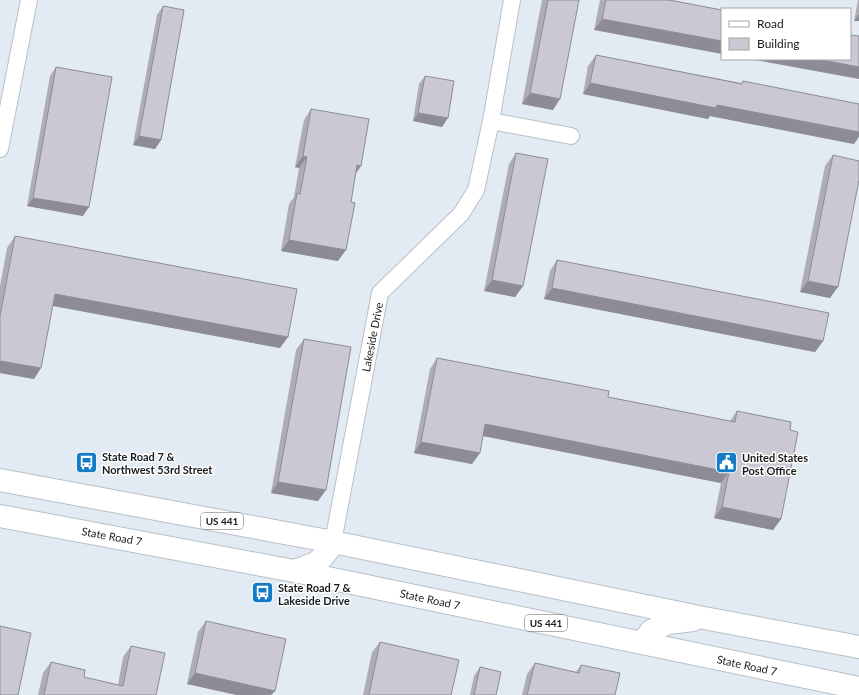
<svg xmlns="http://www.w3.org/2000/svg" width="859" height="695" font-family="Lato,sans-serif">
<style>
.lines{fill:none;stroke-linecap:round;stroke-linejoin:round}
.minor-casing{stroke:#b7c0c8;stroke-width:18}
.primary-casing{stroke:#b7c0c8;stroke-width:24}
.minor{stroke:#fff;stroke-width:16}
.primary{stroke:#fff;stroke-width:22}
.wall{fill:#aeacb5}
.shaded-wall{fill:#8d8c94}
.building{fill:#cac8d3;stroke:#8d8c94}
.labels{text-anchor:middle;dominant-baseline:central;stroke-width:3;stroke-linejoin:round;paint-order:stroke}
.shield{fill:#fff;stroke:#5d5f62;stroke-width:1}
.shield-label{font-size:10px;font-weight:bold;fill:#181b1e}
.street-label{font-size:11px;fill:#181b1e;stroke:#fff}
.poi-label{font-size:11px;font-weight:bold;fill:#181b1e;stroke:#fff;text-anchor:start}
</style>
<rect width="100%" height="100%" fill="#e2eaf3"/>
<g class="lines">
<defs>
<path id="minor" d="M491 121 571 136
M0 149 29 0
M333 542 380 293 461 214 476 190 491 121 512 0"/>
<path id="primary" d="M0 480 333 542 704 618 859 647
M0 516 294 571 859 688
M294 571C317 563 321 563 333 542
M643 642 651 631 668 623 693 620"/>
</defs>
<!-- minor casing -->
<use href="#minor" class="minor-casing"/>
<!-- primary casing -->
<use href="#primary" class="primary-casing"/>
<!-- minor -->
<use href="#minor" class="minor"/>
<!-- primary -->
<use href="#primary" class="primary"/>
</g>
<!-- wall -->
<path class="wall" d="M542 0H579L553 110 522 104Z
M600 0H669L594 30Z
M858 0H859V21H854Z
M163 6 161 140 155 149 133 145 157 15Z
M596 55 741 83 743 81 854 144 710 116 708 119 583 94 588 66Z
M56 67 83 216 27 206 50 76Z
M425 76 442 127 413 121 419 84Z
M311 109 361 166 356 173 338 261 281 251 289 204 294 197 299 168 295 167 304 120Z
M516 153 523 286 515 297 484 291 509 164Z
M833 155 830 298 800 292 825 166Z
M15 236 280 348 53 306 34 379 0 373V286L7 248Z
M557 260 823 341 815 352 544 299 550 271Z
M304 339 318 501 271 493 296 350Z
M437 358 608 397 730 421 737 411 790 430 781 519 773 530 714 518 721 483 483 436 472 464 414 453 430 369Z
M206 621 275 691 271 695H237L187 684 198 632Z
M380 642 451 695H363L372 652Z
M131 646 156 695H38L43 673 51 662 84 677 118 685 123 657Z
M535 663 576 672 581 665 615 695H522L527 674Z
M480 667 496 695H470L474 676Z"/>
<!-- shaded-wall -->
<path class="shaded-wall" d="M859 14V21H854Z
M602 19 722 41V54L594 30Z
M750 59H817L859 67V79Z
M590 83 717 105 859 132V137L854 144 710 116 708 119 583 94Z
M530 93 560 99 553 110 522 104Z
M418 113 448 118 442 127 413 121Z
M139 136 161 140 155 149 133 145Z
M303 156 307 157 299 168 295 167Z
M357 165 361 166 353 177Z
M33 198 89 207 83 216 27 206Z
M289 240 346 250 338 261 281 251Z
M492 280 523 286 515 297 484 291Z
M808 281 838 287 830 298 800 292Z
M552 288 823 341 815 352 544 299Z
M55 294 288 337 280 348 48 305Z
M0 361 41 368 34 379 0 373Z
M485 424 729 472 721 483 478 435Z
M421 442 480 453 472 464 414 453Z
M278 482 326 490 318 501 271 493Z
M722 507 781 519 773 530 714 518Z
M195 673 275 691 271 695H237L187 684Z"/>
<!-- building -->
<path class="building" d="M548 0H579L560 99 530 93Z
M606 0H669L722 10V41L602 19Z
M163 6 184 10 161 140 139 136Z
M850 35 859 36V67L817 59H850Z
M596 55 742 84 743 81 859 104V132L717 105 716 108 590 83Z
M56 67 112 77 89 207 33 198Z
M425 76 454 81 448 118 418 113Z
M311 109 369 119 361 166 357 165 351 202 355 203 346 250 289 240 297 193 300 194 307 157 303 156Z
M516 153 548 159 523 286 492 280Z
M833 155 859 161V180L838 287 808 281Z
M15 236 297 289 288 337 55 294 41 368 0 361V316Z
M557 260 829 313 823 341 552 288Z
M304 339 351 347 326 490 278 482Z
M437 358 609 391 608 397 735 422 737 411 791 422 790 430 798 432 781 519 722 507 729 472 485 424 480 453 421 442Z
M206 621 286 639 275 691 195 673Z
M0 626 31 633 18 695H0Z
M380 642 459 660 451 695H369Z
M131 646 165 653 156 695H44L51 662 85 670 84 677 123 686Z
M535 663 579 673 581 665 620 673 615 695H527Z
M480 667 501 672 496 695H474Z"/>
<!-- icons -->
<defs>
<symbol id="bus-square" viewBox="-11 -11 22 22"><rect x="-9" y="-9" width="18" height="18" rx="4" fill="#147cc7" stroke="#fff"/><path d="M-5-6H5V4H4V6H2V4H-2V6H-4V4H-5ZM-3.5-4V0h7V-4ZM-3.5 1.2v1.5H-2V1.2ZM2 1.2v1.5H3.5V1.2Z" fill="#fff"/></symbol>
<symbol id="civic-square" viewBox="-11 -11 22 22"><rect x="-9" y="-9" width="18" height="18" rx="4" fill="#147cc7" stroke="#fff"/><path d="M-.6-6.5H3V-4.5H.6V-3L4-1V1h2V6H-6V1h2V-1L-.6-3ZM-1.2 2.5V6h2.4V2.5Z" fill="#fff"/></symbol>
</defs>
<g fill-rule="evenodd">
<use href="#bus-square" x="74" y="450" width="25" height="25"/>
<use href="#civic-square" x="714" y="450" width="25" height="25"/>
<use href="#bus-square" x="250" y="580" width="25" height="25"/>
</g>
<g class="labels">
<!-- shield labels -->
<g class="shield">
<rect x="201" y="513" width="42" height="16" rx="3"/>
<rect x="525" y="615" width="42" height="16" rx="3"/>
</g>
<g class="shield-label">
<text x="222" y="521">US 441</text>
<text x="546" y="623">US 441</text>
</g>
<!-- street labels -->
<g class="street-label">
<text transform="translate(372 337) rotate(-79)">Lakeside Drive</text>
<text transform="translate(112 536) rotate(10)">State Road 7</text>
<text transform="translate(430 599) rotate(12)">State Road 7</text>
<text transform="translate(747 665) rotate(12)">State Road 7</text>
</g>
<!-- poi labels -->
<g class="poi-label">
<text x="102" y="456">State Road 7 &amp;<tspan x="102" dy="13">Northwest 53rd Street</tspan></text>
<text x="742" y="457">United States<tspan x="742" dy="13">Post Office</tspan></text>
<text x="278" y="587">State Road 7 &amp;<tspan x="278" dy="13">Lakeside Drive</tspan></text>
</g>
</g>
<!-- legend -->
<rect x="721" y="8" width="130" height="52" fill="#ffffff" stroke="#a3a4a5"/>
<rect x="729" y="21" width="20" height="6" fill="#ffffff" stroke="#a3a4a5"/>
<text x="757" y="28" font-size="12" fill="#181b1e">Road</text>
<rect x="729" y="38" width="20" height="12" fill="#cac8d3" stroke="#a3a4a5"/>
<text x="757" y="48" font-size="12" fill="#181b1e">Building</text>
</svg>
